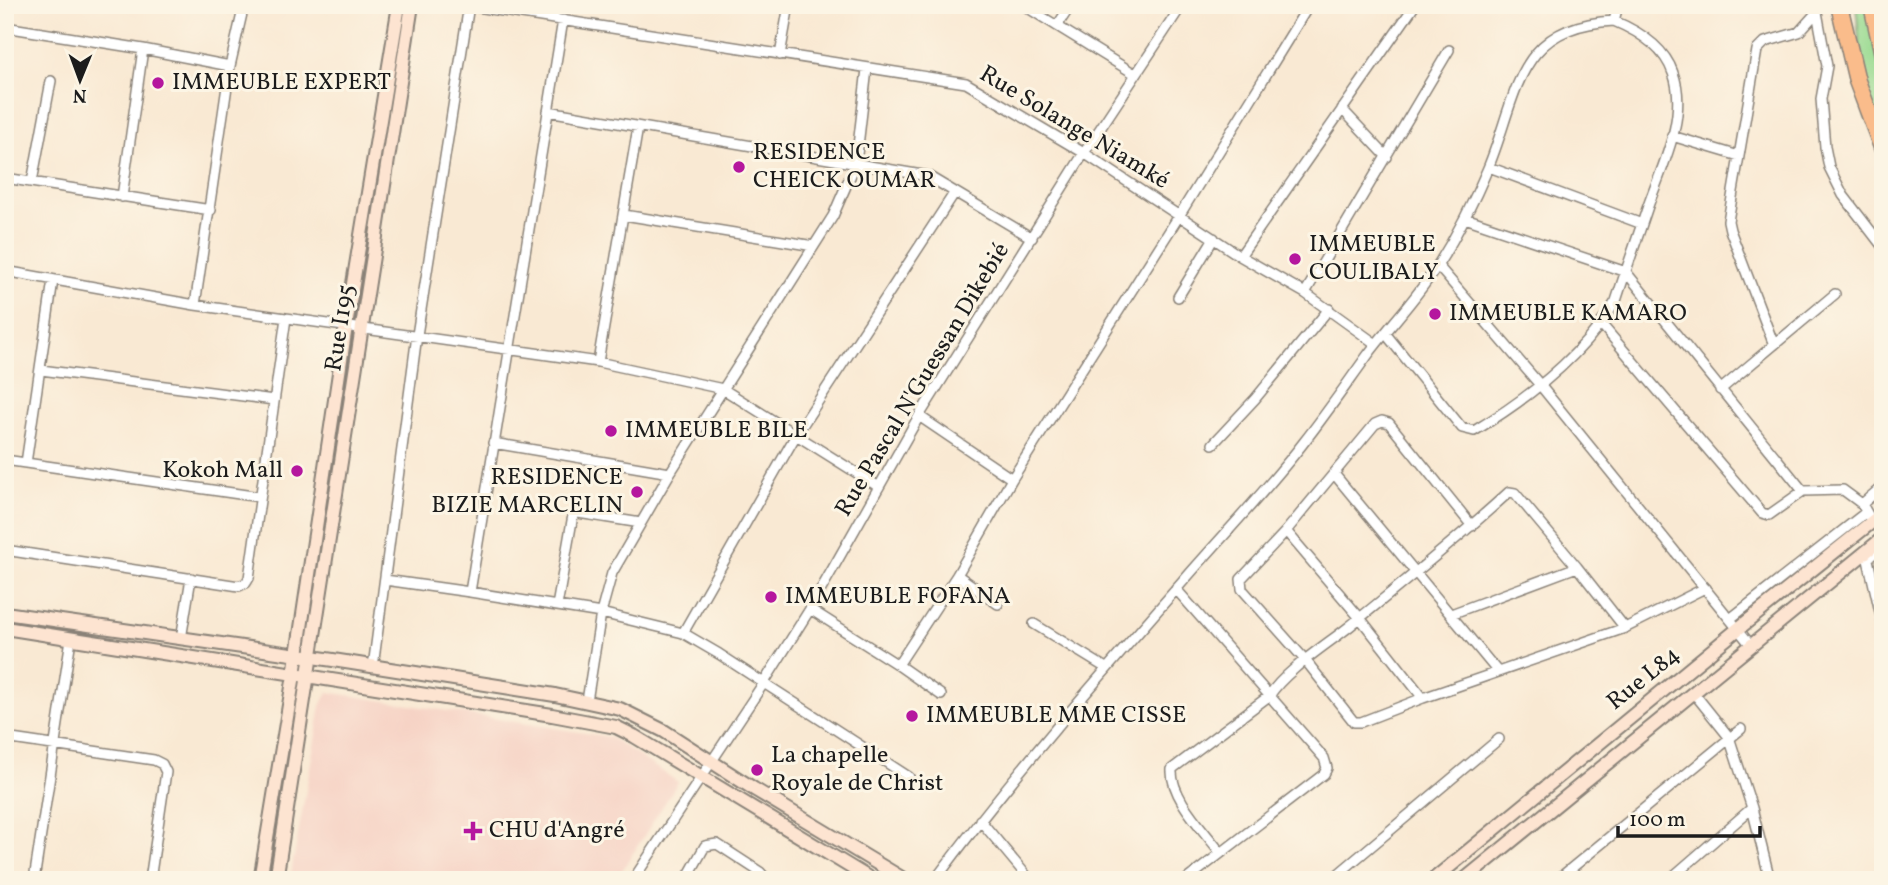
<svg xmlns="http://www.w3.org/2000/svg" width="1888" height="885" font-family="Vollkorn,serif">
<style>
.built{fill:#f6d2c4}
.green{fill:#98da90;stroke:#5a7b56;stroke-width:2}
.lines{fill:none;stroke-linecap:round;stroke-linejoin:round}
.minor-casing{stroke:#8a8278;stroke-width:12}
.secondary-casing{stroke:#8a8278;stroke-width:16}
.trunk-casing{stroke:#8a8278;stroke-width:19}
.minor{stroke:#fff;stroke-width:9}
.secondary{stroke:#fde4d1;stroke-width:12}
.trunk{stroke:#fabc8b;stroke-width:16}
.poi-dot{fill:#b5179e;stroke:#fcf5e5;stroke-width:2.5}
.labels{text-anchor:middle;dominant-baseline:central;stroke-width:6;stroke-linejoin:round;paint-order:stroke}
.poi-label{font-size:24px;fill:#1c1c1c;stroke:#fcf5e5;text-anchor:start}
.street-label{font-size:24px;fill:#1c1c1c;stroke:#fcf5e5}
</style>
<rect width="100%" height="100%" fill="#fcf5e5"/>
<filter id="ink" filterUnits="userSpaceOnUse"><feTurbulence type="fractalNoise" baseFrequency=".0143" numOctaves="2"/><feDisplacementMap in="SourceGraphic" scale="14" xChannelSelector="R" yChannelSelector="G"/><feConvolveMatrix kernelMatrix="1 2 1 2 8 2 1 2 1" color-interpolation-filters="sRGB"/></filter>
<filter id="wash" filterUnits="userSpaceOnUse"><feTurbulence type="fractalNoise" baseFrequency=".00686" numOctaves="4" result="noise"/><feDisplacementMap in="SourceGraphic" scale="28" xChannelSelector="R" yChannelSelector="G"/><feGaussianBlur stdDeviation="1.57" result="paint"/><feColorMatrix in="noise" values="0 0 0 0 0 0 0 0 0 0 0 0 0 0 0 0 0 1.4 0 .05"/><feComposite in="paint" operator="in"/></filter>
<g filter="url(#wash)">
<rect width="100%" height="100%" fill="#f9e9d3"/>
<!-- built -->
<path class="built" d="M328 692 610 737 678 782 616 880H290L321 706Z"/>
<!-- green -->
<path class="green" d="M1856 5H1883V147L1865 115Z"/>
</g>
<g filter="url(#ink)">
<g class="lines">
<defs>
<path id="minor" d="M464 5 966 83 1084 153 1240 256 1305 293 1376 344
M1023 5 1135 74
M1817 12 1827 66 1821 99 1825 147 1829 167 1843 195 1883 247
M563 20 470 592 601 613 683 633 719 654 909 777
M5 21 11 5
M1057 26 1071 5
M5 27 143 49 230 66 195 305
M780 55 789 5
M230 66 244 5
M1342 109 1387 157
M548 111 928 176 1032 238
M1672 136 1739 156
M1489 167 1642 224
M5 178 211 210
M32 182 51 81
M122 197 143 49
M624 215 814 246
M1465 218 1626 272 1803 491
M1240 256 1415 5
M1438 266 1540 385 1750 644
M5 271 195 305 598 362 723 389 879 487
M1305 293 1449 50
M1178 297 1214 238
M1602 325 1762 513 1769 515 1803 491 1843 490 1862 504 1872 522
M1385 333 1462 428 1474 431C1529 398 1583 356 1616 301 1626 270 1637 239 1647 209 1661 168 1689 116 1673 73 1664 46 1638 31 1614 21L1618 5
M1774 345 1730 230 1728 221 1757 50 1765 42 1799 32 1817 12V5
M598 362 638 127
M41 370 274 400
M1720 390 1835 294
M919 416 1012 479
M493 443 670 473
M1213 444 1255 399 1329 309
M5 460 260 497
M26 463 53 280
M1335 475 1498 672
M1862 504 1883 486
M1286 531 1375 424 1382 421 1389 423 1472 526
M5 550 239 586 246 583 249 578 286 318
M1866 551 1883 625
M1867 559 1883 546
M957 575 998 604
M385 580 470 592
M1176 589 1324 758 1327 768 1324 774 1186 880
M557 606 573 515 578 513 641 523
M810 609 898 665 941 695
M1451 614 1577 567
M1730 619 1865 513
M1034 624 1106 668
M683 633 796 435 955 192
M181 639 191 578
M898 665 957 575 1012 479 1179 216 1309 5
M373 667 417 335 469 5
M1693 692 1729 737 1752 808 1770 880
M1423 698 1360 618 1286 531 1241 579 1242 589 1306 661 1354 722H1361L1423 698 1625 628 1705 588
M587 701 601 613 612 573 670 473 833 216 856 163 867 69
M5 738 154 760 162 764 166 772 150 880
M980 820 1030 880
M1220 852C1204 830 1170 797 1172 769L1269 696C1286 670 1325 646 1350 626 1404 582 1458 539 1509 492L1515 493 1577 567 1625 628
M34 880 71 639
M633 880 763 684 810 609 919 416 1084 153 1182 5
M686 880 705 846 717 844 760 872 767 880
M935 880C1013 775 1100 676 1186 578 1225 533 1268 489 1304 442 1326 414 1346 385 1367 356 1390 325 1419 296 1439 263 1458 233 1474 201 1488 168 1518 96 1515 25 1614 21
M1331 880 1499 739
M1557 880 1741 729
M1669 880 1752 808"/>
<path id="secondary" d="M5 613 333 660 555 695 620 709 664 731 754 789 905 880
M5 628 552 715 616 727 634 736 872 880
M260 880 294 675 346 326 399 5
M276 880 412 5
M1433 880 1738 629 1883 513
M1464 880 1883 538"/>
<path id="trunk" d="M1839 5 1857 81 1883 150
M1872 5 1883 55"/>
</defs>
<!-- minor casing -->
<use href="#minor" class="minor-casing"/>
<!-- secondary casing -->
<use href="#secondary" class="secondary-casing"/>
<!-- trunk casing -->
<use href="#trunk" class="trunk-casing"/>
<!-- minor -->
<use href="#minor" class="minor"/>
<!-- secondary -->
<use href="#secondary" class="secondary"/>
<!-- trunk -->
<use href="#trunk" class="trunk"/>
</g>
</g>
<!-- markers -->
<g class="poi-dot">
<circle cx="158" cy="83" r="7"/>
<circle cx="739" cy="167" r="7"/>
<circle cx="1295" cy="259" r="7"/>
<circle cx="1435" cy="314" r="7"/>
<circle cx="611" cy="431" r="7"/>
<circle cx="297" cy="471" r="7"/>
<circle cx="637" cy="492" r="7"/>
<circle cx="771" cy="597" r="7"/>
<circle cx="912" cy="716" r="7"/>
<circle cx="757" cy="770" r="7"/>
<path d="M469.5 820.5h7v7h7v7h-7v7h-7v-7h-7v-7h7z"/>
</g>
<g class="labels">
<!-- poi labels -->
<g class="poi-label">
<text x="172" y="83">IMMEUBLE EXPERT</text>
<text x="753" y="153">RESIDENCE<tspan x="753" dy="28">CHEICK OUMAR</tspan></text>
<text x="1309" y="245">IMMEUBLE<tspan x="1309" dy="28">COULIBALY</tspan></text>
<text x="1449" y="314">IMMEUBLE KAMARO</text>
<text x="625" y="431">IMMEUBLE BILE</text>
<text x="283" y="471" text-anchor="end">Kokoh Mall</text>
<text x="623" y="478" text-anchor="end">RESIDENCE<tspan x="623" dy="28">BIZIE MARCELIN</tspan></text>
<text x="785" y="597">IMMEUBLE FOFANA</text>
<text x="926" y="716">IMMEUBLE MME CISSE</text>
<text x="771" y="756">La chapelle<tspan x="771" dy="28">Royale de Christ</tspan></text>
<text x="489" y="831">CHU d'Angré</text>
</g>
<!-- street labels -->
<g class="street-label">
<text transform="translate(1074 128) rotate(31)">Rue Solange Niamké</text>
<text transform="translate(341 328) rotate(-81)">Rue I195</text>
<text transform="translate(923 380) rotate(-59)">Rue Pascal N'Guessan Dikebié</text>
<text transform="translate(1644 679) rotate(-39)">Rue L84</text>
</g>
</g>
<!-- margin -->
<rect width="1888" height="885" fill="none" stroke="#fcf5e5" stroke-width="28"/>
<!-- north arrow -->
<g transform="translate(80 80) rotate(181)" stroke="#fcf5e5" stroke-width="5" paint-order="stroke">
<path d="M0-5L12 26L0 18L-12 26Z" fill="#1c1c1c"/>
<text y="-10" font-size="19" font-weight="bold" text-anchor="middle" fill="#1c1c1c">N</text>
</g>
<!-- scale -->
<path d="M1618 826v10h142v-10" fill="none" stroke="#1c1c1c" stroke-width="3.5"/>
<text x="1629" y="826" font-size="21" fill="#1c1c1c" stroke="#fcf5e5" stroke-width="5" paint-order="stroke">100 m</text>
</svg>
